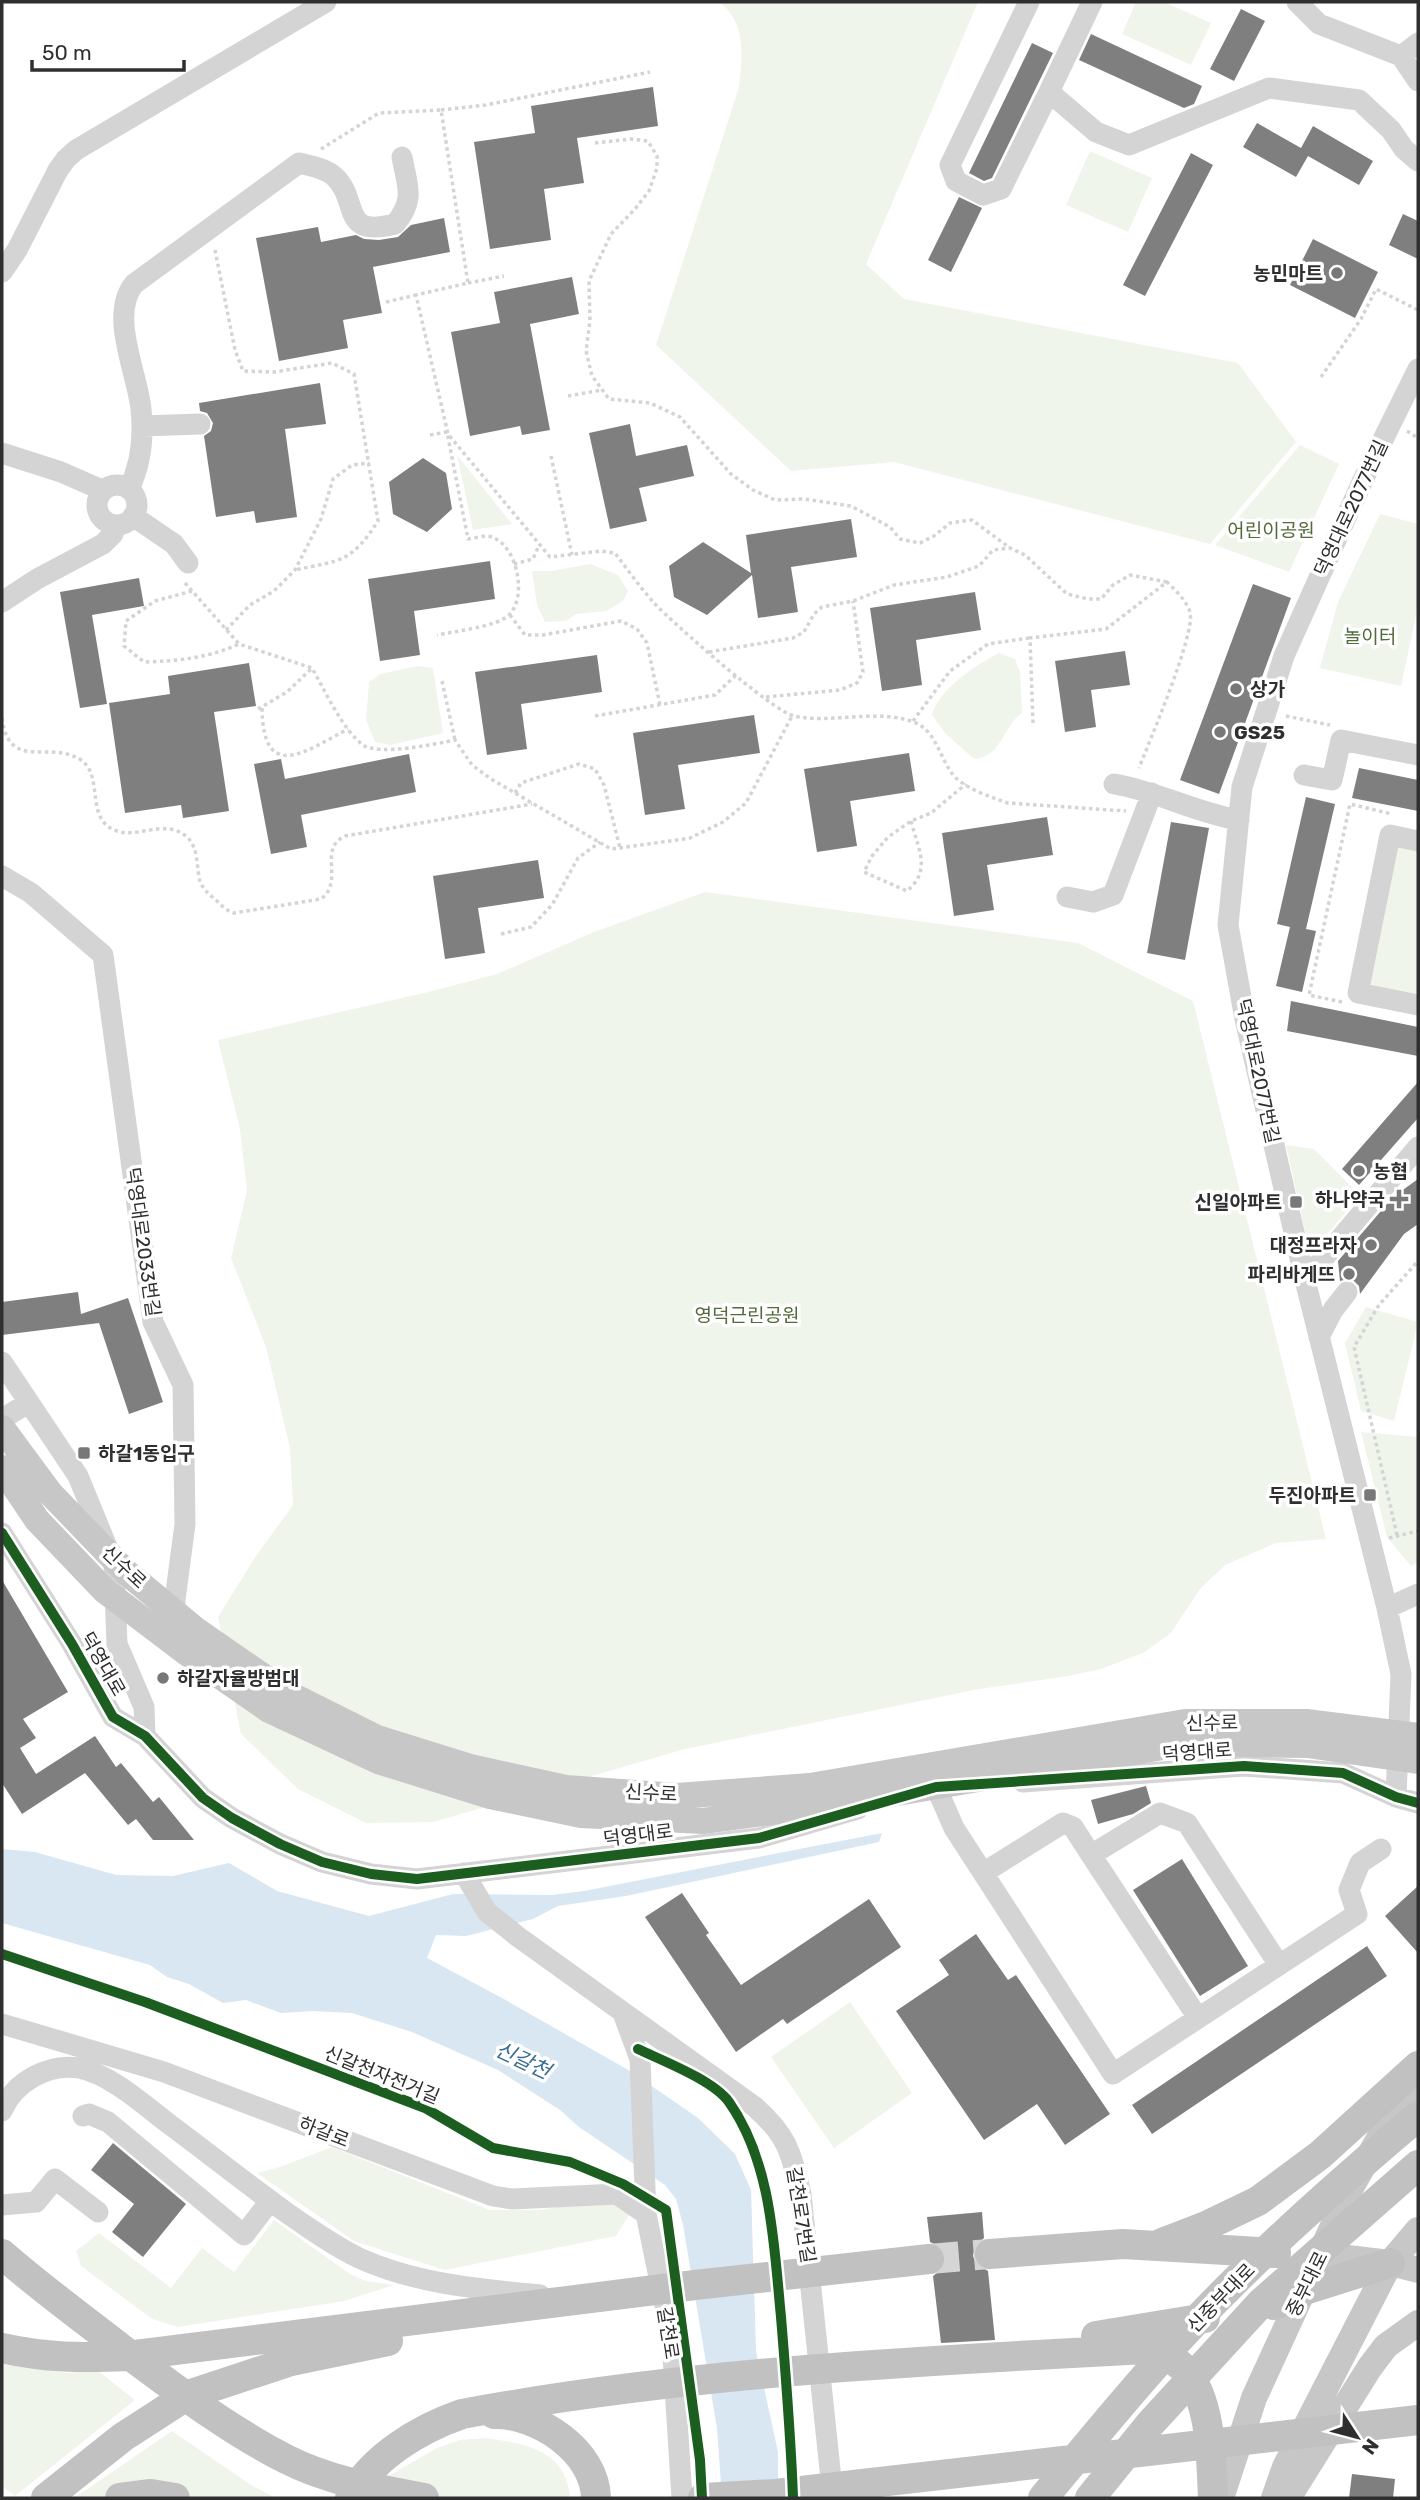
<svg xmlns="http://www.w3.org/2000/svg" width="1420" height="2500" font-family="Rubik,'Noto Sans KR',sans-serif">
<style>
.green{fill:#f0f5ec}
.water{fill:#d8e7f2}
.building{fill:#7f7f7f}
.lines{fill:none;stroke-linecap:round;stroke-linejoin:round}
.highway-tunnel{stroke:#d5d5d5;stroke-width:30;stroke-dasharray:30 15;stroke-linecap:butt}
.path{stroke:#d4d4d4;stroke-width:3.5;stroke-dasharray:3.5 3.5;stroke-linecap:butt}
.minor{stroke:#d4d4d4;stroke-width:21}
.major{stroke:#c7c7c7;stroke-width:26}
.highway{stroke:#c1c1c1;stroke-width:30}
.cycleway-casing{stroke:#fff;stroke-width:15}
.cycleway{stroke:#1b5e20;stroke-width:10}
.poi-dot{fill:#787878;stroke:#fff;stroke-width:2.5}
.labels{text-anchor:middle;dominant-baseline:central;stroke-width:7;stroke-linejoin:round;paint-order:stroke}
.poi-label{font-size:19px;font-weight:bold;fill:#2f2f2f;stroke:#fff;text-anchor:end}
.street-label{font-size:19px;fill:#2f2f2f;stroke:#fff}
.park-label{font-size:19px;fill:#516c3b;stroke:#fff}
.water-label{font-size:21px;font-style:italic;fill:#3a6f93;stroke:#fff}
</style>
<rect width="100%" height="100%" fill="#fff"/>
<!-- green -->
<path class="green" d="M719 2H978L866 264 904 299 1238 363 1296 442 1210 544 894 462 791 471 656 345 739 87C742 56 747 23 719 2Z
M1136 2H1164L1211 23 1191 65 1122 34Z
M1090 151 1152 178 1128 232 1066 205Z
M1300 445 1339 464 1289 572 1215 545Z
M457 455 512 524 473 530Z
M1380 514 1418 524V606L1401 686 1320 668 1338 602Z
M590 564 618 575 628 591 623 601 606 611 576 614 566 621 545 622 537 605 532 571H551Z
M999 653 1015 659 1020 672 1022 713C1003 726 1002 757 974 759L946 734 932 715C938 690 977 664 999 653Z
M418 666 433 668 443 733 390 745 375 742 366 720 369 682 380 674Z
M1390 835 1418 841V1005L1358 993Z
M705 892 1078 943 1193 1001 1326 1539 1276 1543 1225 1565 1200 1589 1171 1633 1143 1653 1101 1669 1068 1676 974 1690 685 1749 433 1822 366 1823 298 1789 241 1734 218 1617 256 1556 293 1505 290 1448 266 1347 231 1258 247 1190 240 1129 218 1040 428 992 497 974 594 932Z
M1286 1145 1314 1149 1360 1195 1310 1255Z
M1366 1307 1418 1322 1394 1421 1361 1411 1345 1343Z
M1361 1432 1418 1437V1562L1411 1566 1387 1537Z
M850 2002 912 2093 834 2148 771 2057Z
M332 2147 490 2210H540L613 2197 629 2215 616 2236 445 2270 354 2241 257 2173 280 2167Z
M274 2220 350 2274 366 2281 394 2285 344 2301 178 2327 152 2319 81 2266 76 2251 99 2233 171 2288 202 2248 234 2272Z
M2 2360 67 2373 97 2370 135 2400 15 2496 2 2486Z
M172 2431 251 2485 276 2498H74Z
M485 2438C525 2443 567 2450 570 2498H370L390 2475 437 2448 460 2440Z"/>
<!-- water -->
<path class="water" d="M882 1833 879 1842 626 1896 558 1906 533 1919 466 1936 436 1935 427 1958 502 1998 630 2071 698 2118 735 2154 751 2190 756 2351 778 2452V2498H722L717 2428 683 2225 676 2199 665 2185 579 2127 560 2110 498 2070 412 2032 352 2013 313 2011 281 2013 246 2000 223 2003 189 1984 167 1977 150 1965 2 1923V1849L35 1852 116 1875 173 1876 229 1863 277 1891 369 1916 453 1894 552 1895 584 1891Z"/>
<!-- building -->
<path class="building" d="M1241 9 1265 21 1234 81 1210 69Z
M1091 34 1202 86 1194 104 1184 108 1079 60Z
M1032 43 1053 53 992 178 984 181 969 173Z
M653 87 658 126 577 138 584 183 544 189 551 240 490 249 474 142 535 133 531 106Z
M1257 123 1301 148 1313 126 1373 161 1359 185 1308 156 1296 177 1243 147Z
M1191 153 1213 165 1145 296 1123 285Z
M959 197 982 208 951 272 928 260Z
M1403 214 1418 221V259L1389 245Z
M444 218 450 252 373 267 382 313 343 320 348 348 279 361 256 238 318 227 321 242 356 235 364 239 379 240 398 237 411 225Z
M1313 239 1378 272 1355 318 1290 285Z
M572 277 579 314 530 324 550 430 522 435 520 426 470 436 451 332 500 323 494 292Z
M320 383 326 424 285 429 297 517 256 523 254 511 216 517 204 436 211 431 213 423 207 413 200 411 199 403Z
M630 424 636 456 687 445 694 476 639 488 647 521 610 529 589 433Z
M423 458 446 473 452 509 427 532 393 514 389 482Z
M851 519 857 557 791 567 798 612 758 618 752 575 707 615 674 597 669 566 703 542 751 573 746 535Z
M490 561 495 599 414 611 420 655 380 661 368 579Z
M139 578 144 606 92 615 107 704 80 708 60 592Z
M1253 584 1291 598 1219 794 1180 780Z
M975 592 981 630 916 640 922 685 882 691 870 608Z
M1125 651 1130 685 1091 690 1096 727 1065 732 1055 661Z
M597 655 602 692 521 704 527 749 487 755 475 672Z
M249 663 256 706 214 712 229 811 183 818 181 805 125 813 109 703 170 694 168 676Z
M754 715 760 753 678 765 685 809 645 815 633 733Z
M909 753 915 791 850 801 857 846 817 852 804 769Z
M409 754 416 792 301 815 307 847 271 854 254 764 281 759 285 779Z
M1359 768 1418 780V811L1352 798Z
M1306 797 1335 804 1306 929 1316 931 1302 992 1276 986 1290 927 1277 924Z
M1047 817 1053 855 987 865 994 910 954 916 942 833Z
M1171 822 1209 828 1185 960 1147 953Z
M538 860 544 898 478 908 485 953 445 959 433 876Z
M1291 1001 1418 1027V1056L1287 1031Z
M1418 1082V1118L1359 1185 1342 1169Z
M1418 1179V1224L1404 1234 1360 1294 1359 1286 1354 1281 1348 1279 1340 1281 1338 1261 1393 1197Z
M78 1292 81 1314 128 1298 163 1402 129 1414 99 1323 2 1335V1302Z
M2 1580 68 1692 23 1719 36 1738 20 1748 36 1774 95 1736 116 1767 121 1763 153 1802 159 1797 194 1840H153L136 1819 128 1825 85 1773 22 1814 2 1783Z
M1146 1786 1151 1803 1133 1814 1098 1824 1091 1800Z
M1182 1859 1248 1966 1200 1996 1133 1890Z
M1418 1886V1953L1385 1916Z
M682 1893 709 1933 706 1935 741 1985 869 1899 901 1947 787 2024 783 2019 736 2052 645 1917Z
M976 1934 1008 1980 1016 1975 1110 2114 1065 2145 1037 2104 984 2140 896 2011 949 1975 939 1960Z
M1367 1946 1387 1976 1152 2134 1132 2105Z
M113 2143 186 2204 143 2257 112 2232 134 2204 91 2170Z
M982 2212 984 2238 975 2246 973 2256 976 2264 988 2271 995 2340 941 2343 933 2276 945 2267 946 2258 943 2248 930 2242 927 2217Z
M1352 2474 1395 2479 1393 2498H1349Z"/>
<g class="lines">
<!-- highway-tunnel -->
<path class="highway-tunnel" d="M929 2259 990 2254"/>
<!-- path -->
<path class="path" d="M441 110 486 105 650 72
M595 143 631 139 648 141 657 156V168L649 191 635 209 611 234 589 281 590 321 586 351 592 376 609 399 650 403 680 417 731 474 753 490 775 500 804 499 851 506 890 527 900 539 920 543 934 536 950 523 972 520 1010 548
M321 149 379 113 441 110 468 283 416 295 448 434 550 557 601 551 615 553C627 569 640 587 654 603 673 623 772 711 794 716 830 724 873 709 911 721 938 729 939 761 956 778 967 789 993 798 1008 803L1126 811
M215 250 235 350 243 371 274 372 332 363 354 374 378 521C351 563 341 560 295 570
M468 283 504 276
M386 302 416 295
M1321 377 1361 319 1376 289 1418 310
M568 396 602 390
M1407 431 1418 438
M430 435 447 432 468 539C476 538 487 534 494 538 517 548 527 595 510 614 498 627 455 631 437 635
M551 456 572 555
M514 564 533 559 539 545
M185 583 239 644 312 668C325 691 343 730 363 745 379 756 435 744 455 740L472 765 491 779 611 849 620 848 690 838 723 822 746 803 792 716
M192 591 155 601 126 621 124 646 144 662C178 661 208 658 239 644
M510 615 525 635H543L621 621 637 629 647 643 660 705
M226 630 250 605 274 591 295 570 321 519 333 479 352 465 369 463
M709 652 793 638 804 632 814 614 822 607 853 601 894 585 947 577 979 566 993 550 1010 548 1025 555 1067 594 1088 599H1101L1113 585 1130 575 1167 582
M442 681 455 740
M766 697 840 690 857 683 863 672 853 601
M262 708C263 784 306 751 348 729
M258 709 287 692 312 668
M595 716 715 695 736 675
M1286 716 1330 725
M2 718C9 773 50 739 81 760 104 776 85 817 114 830 137 840 163 818 186 836 199 847 196 866 200 881 203 890 210 895 217 901 222 906 227 911 234 913L321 899C345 881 317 849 345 836L532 804
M913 721 950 671 988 644 1030 638
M1033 723 1030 638 1106 629 1167 582C1176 591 1186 600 1190 612 1196 633 1149 742 1139 768
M515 793 521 783 579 764 595 769 604 785 620 848
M911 821C918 849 932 870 907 891L864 872 872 856 888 837 911 821 931 813 966 784
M501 934 531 927 552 905 578 858 600 842
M1342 1002 1309 995 1350 804 1392 814
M1397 1535 1354 1347 1379 1305 1418 1261
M1389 1538 1418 1531"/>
<!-- minor -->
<path class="minor" d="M1029 2 950 165 956 181 983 195 1001 189 1049 92
M1092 2 1049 92 1096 132 1129 145 1269 88 1359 100 1391 130 1404 149 1418 161
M1297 2 1319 24 1401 56 1418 81
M1401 56 1418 43
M2 272 17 250 58 170 66 159 76 150 326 2
M142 426 200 424
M2 453 61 472 102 490
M97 505a20 20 0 1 1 40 0a20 20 0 1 1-40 0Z
M129 489C141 464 144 437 141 409 137 372 109 315 134 284L299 163C311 166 326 168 335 177 360 201 339 238 395 224 416 199 407 186 402 157
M133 516 174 544 188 563
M2 602 37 579 103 544 113 534 115 525
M1304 775 1332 780 1341 740 1418 755
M1114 784C1157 791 1196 813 1239 820
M1418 841 1390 835 1358 993 1418 1005
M2 876 31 893 103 955 153 1322 183 1385 185 1524 175 1600V1625
M1067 897 1093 902 1113 895 1152 793
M1305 1280 1418 1147
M1319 1337 1333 1310 1347 1292
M2 1362 78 1476 114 1564 117 1644 144 1707 145 1736
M2 1419 28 1403
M2 1533 72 1644 113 1717 145 1736 203 1798 232 1818 280 1844 322 1862 371 1874 417 1879 759 1838 858 1809
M1387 1608 1418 1594
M1023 1782 1244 1766 1343 1773 1396 1797 1418 1803
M936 1787 954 1828 1113 2074 1357 1914 1349 1890 1360 1863 1381 1849
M1396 1797 1401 1674 1387 1608 1305 1280 1245 1019 1228 925 1242 787 1284 656 1362 482 1418 369
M1091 1855 1198 2018
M464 1873 487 1912 517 1936 755 2107C788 2136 791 2153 801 2194L833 2498
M983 1873 1063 1823 1073 1827 1091 1855 1160 1813 1187 1823 1279 1965
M623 2013 640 2059 646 2214 672 2340 682 2498
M2 2024 164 2072 493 2196 512 2199 617 2194 646 2214
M2 2111C14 2082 48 2063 79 2068 110 2074 144 2105 169 2124 208 2153 247 2184 287 2213 310 2229 334 2246 359 2258 416 2284 479 2289 540 2295
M83 2116 89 2114 108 2122 244 2235 270 2201
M2 2205 36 2202 55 2179 98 2212"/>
<!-- major -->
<path class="major" d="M2 1428 50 1493 126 1572 196 1630 287 1693 377 1738 470 1767 566 1788 677 1796 810 1786 1185 1722H1306L1418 1736
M2 1468 37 1520 105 1591 184 1651 269 1710 378 1761 490 1796 581 1815 703 1821 845 1802 1186 1743 1307 1745 1418 1761
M1322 2255 1390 2263 1418 2270
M1221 2498 1254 2398 1349 2191 1397 2107 1418 2082
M1274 2498 1285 2467 1390 2263 1418 2230
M1288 2498 1370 2367 1386 2346 1418 2323"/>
<!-- highway -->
<path class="highway" d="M1162 2243 1206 2226 1258 2201 1320 2155 1418 2066
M2 2254C42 2289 85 2320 127 2353 178 2391 229 2430 286 2459 329 2481 378 2489 424 2498
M990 2254 1123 2244 1276 2253
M1274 2305 1305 2290 1390 2263
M1096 2336 1205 2318
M2 2348C46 2358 82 2358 127 2356L695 2285 929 2259
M494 2414C538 2413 595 2451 596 2498
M46 2498 123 2437 188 2395 291 2361 388 2341
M120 2498 151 2494 175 2498
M350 2498C372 2457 419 2429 462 2414 687 2372 918 2361 1147 2349 1160 2354 1176 2359 1185 2370 1212 2402 1211 2459 1213 2498
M703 2498 775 2494 1418 2420
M1043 2498C1103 2426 1162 2353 1229 2287 1289 2227 1353 2171 1418 2116
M1090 2498 1150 2424 1262 2302 1418 2165"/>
<defs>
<path id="cycleway" d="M2 1533 72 1644 113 1717 145 1736 203 1798 232 1818 280 1844 322 1862 371 1874 417 1879 759 1838 936 1787 1244 1766 1343 1773 1396 1797 1418 1803
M2 1954 145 2002 425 2108 493 2148 570 2162 623 2184 666 2210 700 2460 702 2498
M638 2049C663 2061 713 2080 729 2102 772 2163 774 2247 781 2317 786 2378 791 2438 793 2498"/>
</defs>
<!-- cycleway casing -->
<use href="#cycleway" class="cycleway-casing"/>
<!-- cycleway -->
<use href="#cycleway" class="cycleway"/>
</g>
<!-- markers -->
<g class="poi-dot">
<circle cx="1337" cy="273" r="7"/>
<circle cx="1236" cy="689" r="7"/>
<circle cx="1220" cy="732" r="7"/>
<circle cx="1359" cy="1171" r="7"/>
<path d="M1395.5 1188.5h7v7h7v7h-7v7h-7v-7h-7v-7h7z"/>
<rect x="1289" y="1195" width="14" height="14" rx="3.5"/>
<circle cx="1371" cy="1245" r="7"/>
<circle cx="1349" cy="1274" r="7"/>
<rect x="77" y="1446" width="14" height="14" rx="3.5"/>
<rect x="1363" y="1488" width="14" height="14" rx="3.5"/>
<circle cx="163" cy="1678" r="7"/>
</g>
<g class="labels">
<!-- poi labels -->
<g class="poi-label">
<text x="1323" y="273">농민마트</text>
<text x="1250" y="689" text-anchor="start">상가</text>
<text x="1234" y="732" text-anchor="start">GS25</text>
<text x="1373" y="1171" text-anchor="start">농협</text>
<text x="1385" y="1199">하나약국</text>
<text x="1282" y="1202">신일아파트</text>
<text x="1357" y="1245">대정프라자</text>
<text x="1335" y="1274">파리바게뜨</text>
<text x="98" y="1453" text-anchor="start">하갈1동입구</text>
<text x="1356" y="1495">두진아파트</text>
<text x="177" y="1678" text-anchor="start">하갈자율방범대</text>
</g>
<!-- street labels -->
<g class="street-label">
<text transform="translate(1351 508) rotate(-65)">덕영대로2077번길</text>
<text transform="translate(1258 1071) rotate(78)">덕영대로2077번길</text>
<text transform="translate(143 1242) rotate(82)">덕영대로2033번길</text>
<text transform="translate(124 1567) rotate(43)">신수로</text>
<text transform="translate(103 1664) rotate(60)">덕영대로</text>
<text transform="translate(1212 1723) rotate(-1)">신수로</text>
<text transform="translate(1197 1752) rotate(-4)">덕영대로</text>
<text transform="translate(651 1793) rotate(3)">신수로</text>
<text transform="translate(638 1835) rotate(-7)">덕영대로</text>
<text transform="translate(382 2075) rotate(22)">신갈천자전거길</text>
<text transform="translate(324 2132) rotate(21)">하갈로</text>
<text transform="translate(801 2215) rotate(81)">갈천로7번길</text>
<text transform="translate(1307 2284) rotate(-64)">중부대로</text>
<text transform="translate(1221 2298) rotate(-46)">신중부대로</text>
<text transform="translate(668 2333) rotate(81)">갈천로</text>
</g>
<!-- park labels -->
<g class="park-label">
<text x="1271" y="530">어린이공원</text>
<text x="1370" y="636">놀이터</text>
<text x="747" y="1315">영덕근린공원</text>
</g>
<!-- water labels -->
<g class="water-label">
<text transform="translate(523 2060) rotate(25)">신갈천</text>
</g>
</g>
<!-- border -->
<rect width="1420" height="2500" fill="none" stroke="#2f2f2f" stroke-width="7"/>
<!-- north arrow -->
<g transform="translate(1357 2437) rotate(126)" stroke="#ffffff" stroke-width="5" paint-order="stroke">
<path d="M0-5L12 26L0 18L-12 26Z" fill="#2f2f2f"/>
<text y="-10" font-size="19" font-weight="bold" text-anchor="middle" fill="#2f2f2f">N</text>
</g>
<!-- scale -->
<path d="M32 60v10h152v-10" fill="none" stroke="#2f2f2f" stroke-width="3.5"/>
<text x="42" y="60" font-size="21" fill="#2f2f2f" stroke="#ffffff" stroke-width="5" paint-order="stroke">50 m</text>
</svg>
